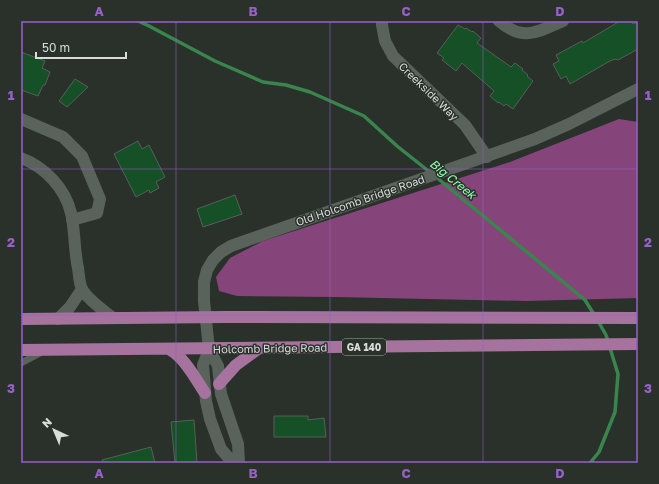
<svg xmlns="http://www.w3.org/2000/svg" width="659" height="484" font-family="'Golos Text',sans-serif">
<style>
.forest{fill:#85457b}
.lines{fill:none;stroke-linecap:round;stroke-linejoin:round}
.stream{stroke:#3a854e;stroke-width:3.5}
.building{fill:#155027;stroke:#575f58}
.lane{stroke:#5a625c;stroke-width:7}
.street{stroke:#5a625c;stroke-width:12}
.primary{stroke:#a6739e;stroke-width:12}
.grid{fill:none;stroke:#9761c7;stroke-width:1;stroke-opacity:0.55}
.labels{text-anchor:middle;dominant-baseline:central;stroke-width:3;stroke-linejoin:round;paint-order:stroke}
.shield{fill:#2a312b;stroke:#a4a9a6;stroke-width:1}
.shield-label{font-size:10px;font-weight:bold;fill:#d9ddda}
.street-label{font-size:11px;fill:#d9ddda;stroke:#2a312b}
.water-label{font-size:12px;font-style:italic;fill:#98fcae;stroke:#2a312b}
.neatline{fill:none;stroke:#9761c7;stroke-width:1.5}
.grid-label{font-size:13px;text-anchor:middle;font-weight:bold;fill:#9761c7}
</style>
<rect width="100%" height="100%" fill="#2a312b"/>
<!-- forest -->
<path class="forest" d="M619 119 638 122V298L526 301 335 297 237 296 219 291 216 277 230 258 263 241 510 162Z"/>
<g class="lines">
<!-- stream -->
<path class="stream" d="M138 21 149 26 215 61 263 82 286 85 310 92 364 116 397 146 431 173
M436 177 585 300 595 316
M590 463 599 452 615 412 618 374 606 335 598 321"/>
</g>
<!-- building -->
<path class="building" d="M620 21H631L633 24 638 22V49L618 60 615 59 610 61 570 84 566 76 561 79 553 64 559 61 556 55 582 41 583 43Z
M458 25 465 29 466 28 472 32 473 31 481 38 477 43 511 67 515 63 523 69 522 70 528 75 527 76 533 81 513 109 506 104 504 106 499 102 498 103 490 96 494 91 462 63 456 71 442 60 444 58 437 53Z
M21 52 45 61 42 68 50 72 45 85H43L38 96 21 90Z
M75 79 88 87 67 107 59 101Z
M138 141 142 149 149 145 165 177 156 182 159 188 150 193 149 190 136 197 114 154Z
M235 195 242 214 203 227 197 209Z
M274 416H308V420L324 418 326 437H274Z
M194 420 197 463H175L171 422Z
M151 447 155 463H103L102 460Z"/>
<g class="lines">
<!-- lane -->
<path class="lane" d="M21 363 42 352"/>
<!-- street -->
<path class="street" d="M382 21V25L385 41 393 56 465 125 487 157
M499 21C523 42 537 32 563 21
M21 119 63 137 82 156 100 199 97 213 72 220
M21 158C45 167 65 188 71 213 75 230 74 250 78 268 79 274 79 283 82 289 87 299 104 311 113 318
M58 319 70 307 82 289
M209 349 203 365 206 401 210 419 221 449 233 463
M239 463 238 444 221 394 218 366 209 349 204 301V282L207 270 213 260 221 252 231 246 535 139 569 124 638 89"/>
<!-- primary -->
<path class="primary" d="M21 319 225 317 638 318
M169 349C185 358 195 378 205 393
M21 350 638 344
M219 384 236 365 258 349"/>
</g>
<!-- grid -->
<path class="grid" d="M176 21V463M330 21V463M483 21V463M21 169H638M21 315H638"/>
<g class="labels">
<!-- shield labels -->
<rect class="shield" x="342" y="339" width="44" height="16" rx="3"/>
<g class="shield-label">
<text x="364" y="347">GA 140</text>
</g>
<!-- street labels -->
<g class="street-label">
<text transform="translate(429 91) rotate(44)">Creekside Way</text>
<text transform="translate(360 200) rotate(-19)">Old Holcomb Bridge Road</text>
<text transform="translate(270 348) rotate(-1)">Holcomb Bridge Road</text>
</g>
<!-- water labels -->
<g class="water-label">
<text transform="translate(453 179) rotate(39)">Big Creek</text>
</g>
</g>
<!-- border -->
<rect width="659" height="484" fill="none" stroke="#2a312b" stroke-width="44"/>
<!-- north arrow -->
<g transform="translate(54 430) rotate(316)" stroke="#2a312b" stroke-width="3" paint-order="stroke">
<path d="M0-3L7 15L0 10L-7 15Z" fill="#d9ddda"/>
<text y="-6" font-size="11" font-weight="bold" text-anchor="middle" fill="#d9ddda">N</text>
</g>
<!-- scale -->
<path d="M36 52v6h90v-6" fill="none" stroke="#d9ddda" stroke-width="2"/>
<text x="42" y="52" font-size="12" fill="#d9ddda" stroke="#2a312b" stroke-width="3" paint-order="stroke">50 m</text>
<rect x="22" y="22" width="615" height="440" class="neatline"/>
<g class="grid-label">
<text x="99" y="16">A</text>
<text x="253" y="16">B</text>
<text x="406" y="16">C</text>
<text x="560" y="16">D</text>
<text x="11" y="100">1</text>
<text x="648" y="100">1</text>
<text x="11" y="247">2</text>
<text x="648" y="247">2</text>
<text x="11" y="393">3</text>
<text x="648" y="393">3</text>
<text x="99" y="478">A</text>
<text x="253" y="478">B</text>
<text x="406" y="478">C</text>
<text x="560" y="478">D</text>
</g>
</svg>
